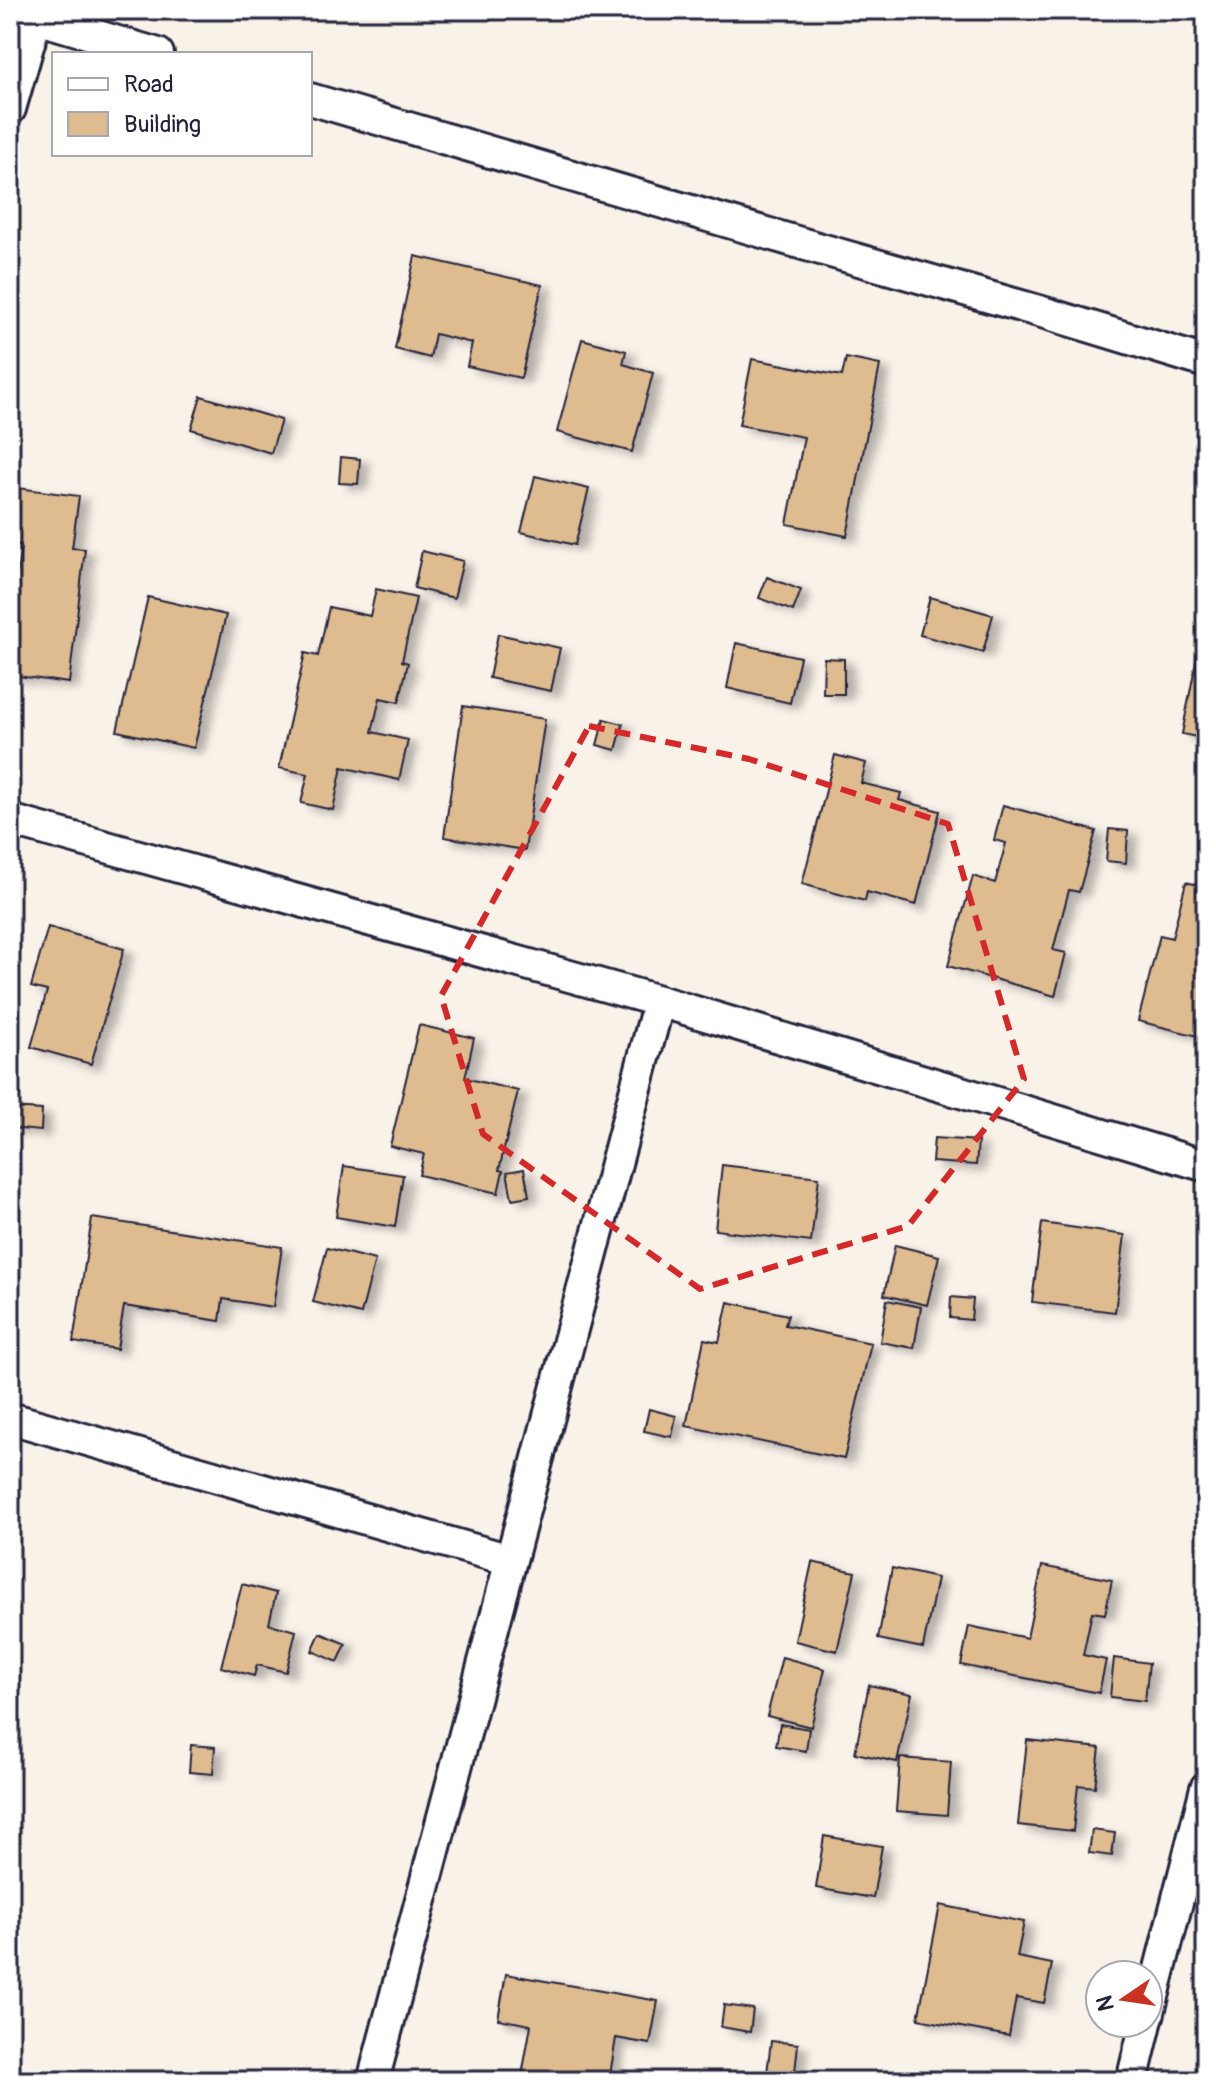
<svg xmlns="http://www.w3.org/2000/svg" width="1216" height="2091" font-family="Pangolin,sans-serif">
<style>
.building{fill:#dfbc90;stroke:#22223b;stroke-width:2;filter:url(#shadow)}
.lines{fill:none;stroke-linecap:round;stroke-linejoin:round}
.minor-casing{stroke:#22223b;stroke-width:36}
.minor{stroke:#fff;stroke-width:30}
.marked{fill:none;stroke:#d62828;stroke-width:6;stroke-dasharray:16 10;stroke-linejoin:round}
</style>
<defs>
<filter id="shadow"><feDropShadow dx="9" dy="5" stdDeviation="4" flood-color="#0004"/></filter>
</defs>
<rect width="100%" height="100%" fill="#f9f2e9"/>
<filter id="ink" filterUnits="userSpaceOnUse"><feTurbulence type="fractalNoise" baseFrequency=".0125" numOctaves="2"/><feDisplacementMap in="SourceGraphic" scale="16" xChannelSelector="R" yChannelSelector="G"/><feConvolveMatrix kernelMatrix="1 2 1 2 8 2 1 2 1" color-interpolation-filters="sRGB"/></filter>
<g filter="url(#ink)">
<!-- building -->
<path class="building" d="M415 256 542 285 521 378 467 366 472 343 435 334 430 358 395 349Z
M582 339 626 351 623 364 653 373 632 452 557 432Z
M846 358 880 365 847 536 787 524 804 437 739 425 752 359 842 376Z
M201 396 281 420 271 453 191 429Z
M341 457 360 459 358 484 339 483Z
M535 476 589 489 575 545 521 532Z
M10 487 79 496 72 548 85 549 69 683 10 675 15 638 10 637V589H15L21 545 10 543Z
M422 551 463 561 454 598 414 588Z
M767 577 801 590 793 611 759 598Z
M376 589 416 598 402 661 408 663 399 702 380 698 372 732 408 740 399 780 342 767 333 810 301 803 308 774 279 768 305 653 318 656 329 607 370 616Z
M148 597 226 615 194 748 117 731Z
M930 597 993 615 983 652 920 635Z
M498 634 560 648 551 691 489 678Z
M736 643 800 657 790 703 727 688Z
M1199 646 1206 648V739L1182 734Z
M824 658 844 659V694H823Z
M463 706 545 719 525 850 444 837Z
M604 719 623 724 616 750 597 745Z
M835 755 866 763 861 783 901 793 899 800 940 811 916 905 867 892 865 901 802 884Z
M1003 805 1096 831 1079 892 1069 890 1053 950 1066 953 1055 996 948 966 973 876 995 883 1006 843 994 840Z
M1109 829 1128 831 1126 863 1106 861Z
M1186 882 1206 887V1038L1138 1021 1160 935 1172 938Z
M48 927 124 949 91 1064 31 1047 47 991 31 987Z
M419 1025 474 1038 465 1078 518 1091 499 1170 503 1171 498 1193 419 1175 424 1154 390 1146Z
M10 1108 42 1110 41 1131 10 1128Z
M934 1138 978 1141 976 1165 932 1162Z
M722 1165 819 1177 811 1242 715 1230Z
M344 1166 403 1175 395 1227 336 1217Z
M524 1169 529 1196 512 1199 507 1172Z
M92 1218 282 1247 273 1307 223 1299 220 1321 124 1306 117 1349 73 1342Z
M1042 1223 1125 1235 1115 1312 1032 1302Z
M895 1245 939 1256 927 1305 884 1295Z
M327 1248 375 1260 361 1314 313 1302Z
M951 1297 973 1299 971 1320 950 1318Z
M887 1300 921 1307 914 1348 880 1342Z
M728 1302 788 1315 785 1325 871 1343 844 1459 686 1426 704 1339 719 1342Z
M649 1409 676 1416 672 1437 644 1431Z
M812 1562 855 1572 837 1651 795 1641Z
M1042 1566 1112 1580 1105 1614 1092 1612 1083 1655 1106 1660 1099 1693 961 1665 969 1626 1027 1638Z
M892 1568 937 1578 923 1648 878 1639Z
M242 1584 276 1593 269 1624 296 1631 286 1672 257 1665 254 1676 221 1667Z
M320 1633 346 1644 338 1662 312 1651Z
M782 1657 825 1669 811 1727 767 1716Z
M1114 1658 1149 1663 1145 1701 1110 1697Z
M869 1685 912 1694 897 1762 855 1753Z
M780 1724 809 1729 806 1751 776 1746Z
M1027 1740 1100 1748 1095 1787 1078 1785 1073 1831 1018 1825Z
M191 1745 215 1747 213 1774 189 1772Z
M900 1758 951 1762 947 1815 896 1811Z
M1092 1830 1115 1833 1112 1856 1089 1853Z
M824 1836 882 1846 873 1898 816 1888Z
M940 1905 1024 1922 1017 1957 1052 1964 1044 2003 1016 1998 1009 2036 918 2019Z
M506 1974 658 2001 650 2044 616 2038 609 2081H521L531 2025 498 2019Z
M724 2005 753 2009 750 2032 721 2027Z
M771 2041 798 2044 794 2081H766Z"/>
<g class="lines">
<defs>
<path id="minor" d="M10 10 158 54
M310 99 824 250 1042 312 1206 362
M10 109 36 18
M10 820 659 1001 1206 1166
M10 1418 510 1560
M1148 2016 1206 1788
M373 2081 659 1001
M1132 2081 1146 2023"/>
</defs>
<!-- minor casing -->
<use href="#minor" class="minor-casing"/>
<!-- minor -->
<use href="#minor" class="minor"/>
</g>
</g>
<!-- marked area -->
<path class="marked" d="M589 726 749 759 948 824 1024 1079 908 1226 700 1289 483 1134 441 996Z"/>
<!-- margin -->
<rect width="1216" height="2091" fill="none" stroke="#fff" stroke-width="40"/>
<rect x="20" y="20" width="1176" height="2051" fill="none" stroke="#22223b" stroke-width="3" filter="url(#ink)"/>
<!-- legend -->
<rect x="52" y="52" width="260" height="104" fill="#ffffff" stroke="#a7a7b1" stroke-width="2"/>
<rect x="68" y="78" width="40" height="12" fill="#ffffff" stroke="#a7a7b1" stroke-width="2"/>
<text x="124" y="92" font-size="24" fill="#22223b">Road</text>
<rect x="68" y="112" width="40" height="24" fill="#dfbc90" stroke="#a7a7b1" stroke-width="2"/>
<text x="124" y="132" font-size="24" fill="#22223b">Building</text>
<!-- north arrow -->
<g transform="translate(1124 1999) rotate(257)"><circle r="38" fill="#ffffff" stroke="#a7a7b1" stroke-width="2"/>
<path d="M0-6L14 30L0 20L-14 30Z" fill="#c8321e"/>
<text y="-12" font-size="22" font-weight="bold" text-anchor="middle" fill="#22223b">N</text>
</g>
</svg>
